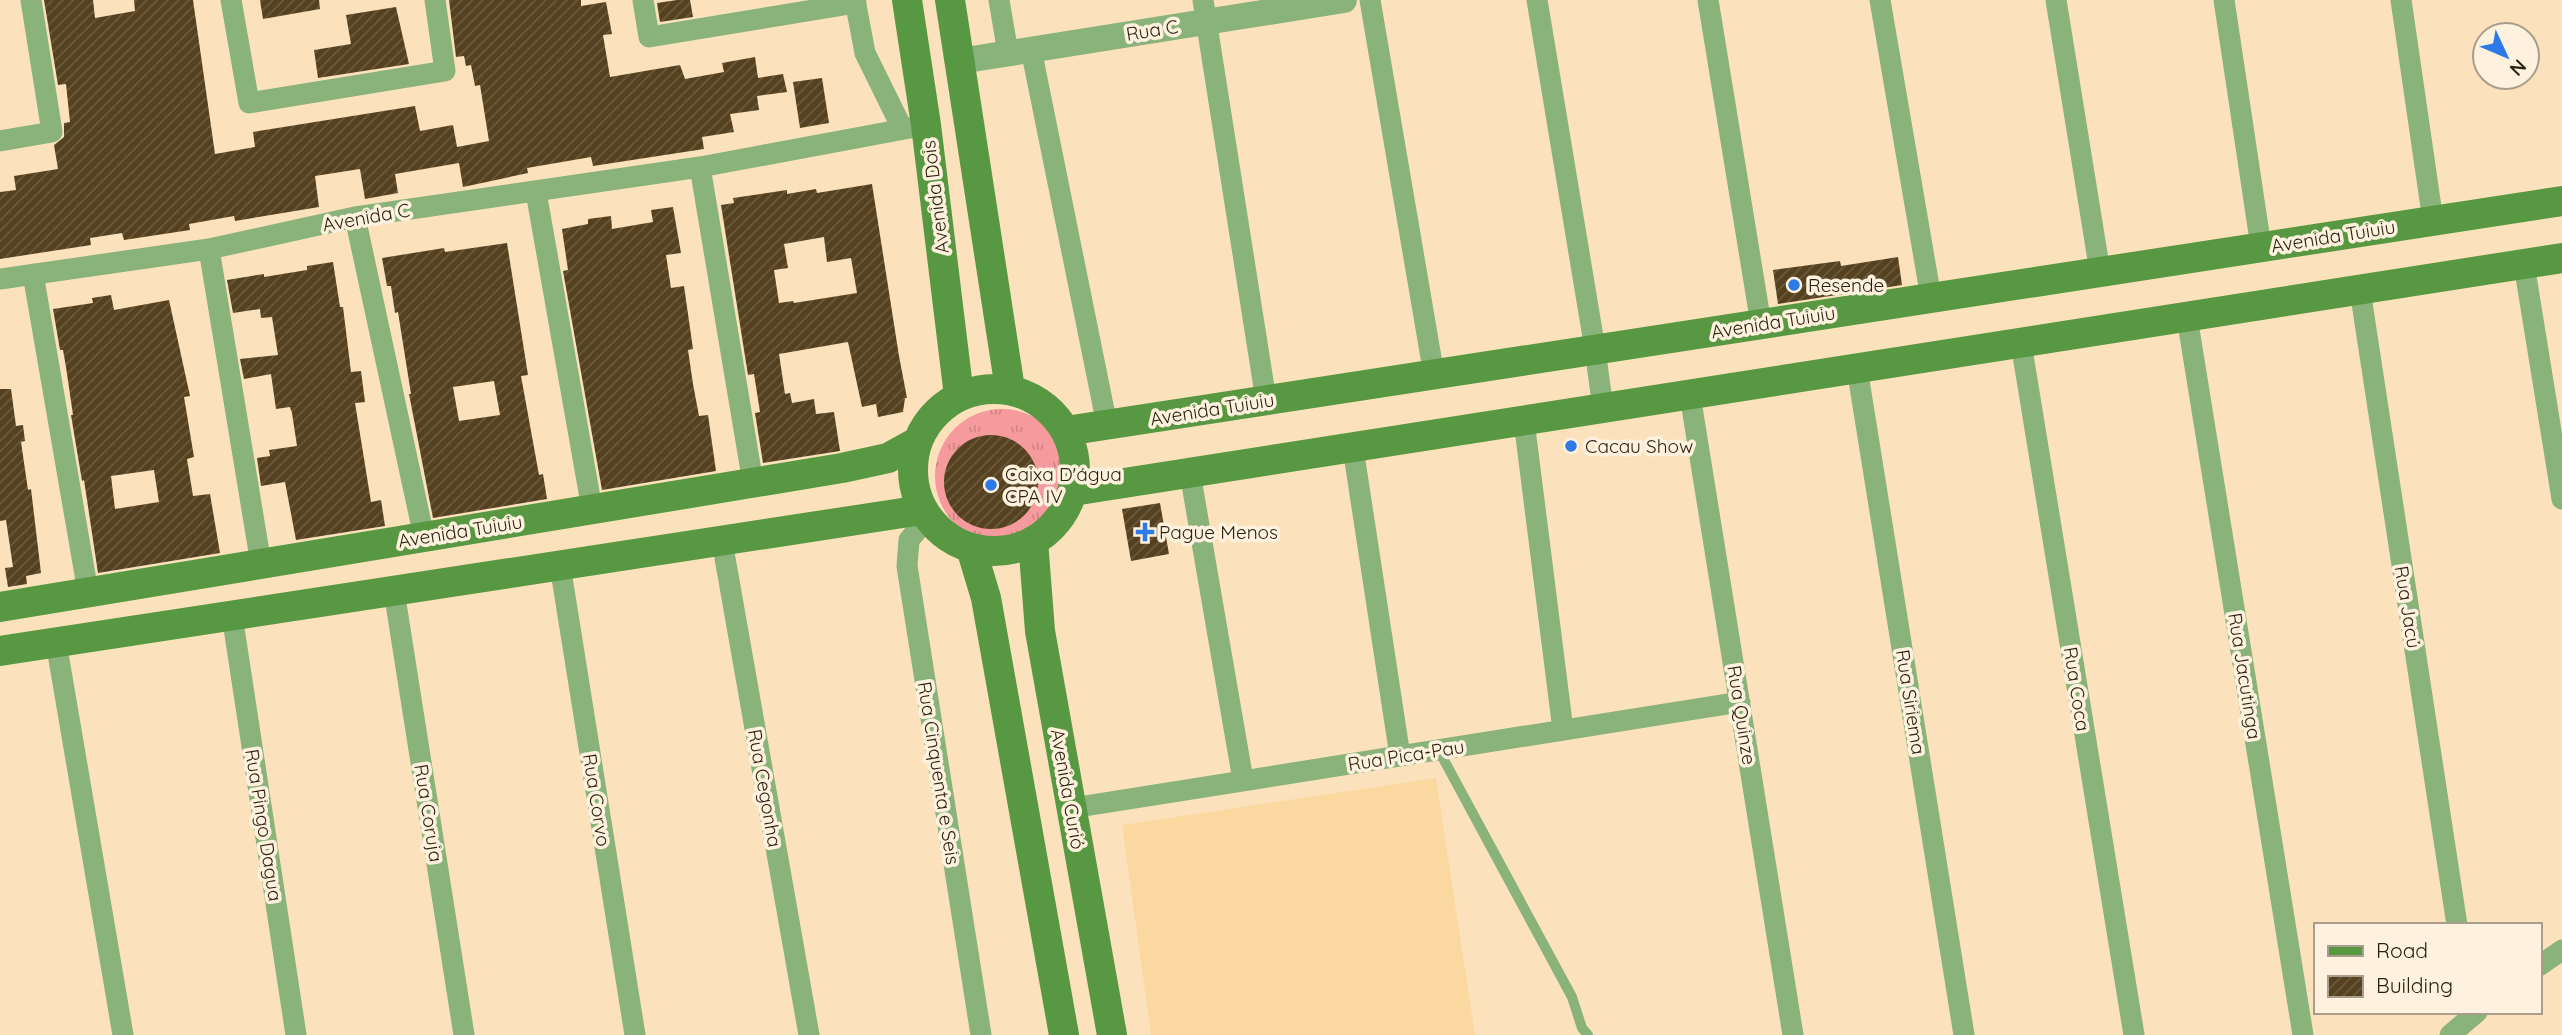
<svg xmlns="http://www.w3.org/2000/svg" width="2562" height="1035" font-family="Quicksand,sans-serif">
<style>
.built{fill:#fcd8a1}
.grass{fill:url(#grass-tufts)}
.building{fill:url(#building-hatch);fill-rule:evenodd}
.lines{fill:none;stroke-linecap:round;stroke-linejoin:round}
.service{stroke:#89b37b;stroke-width:10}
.minor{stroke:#89b37b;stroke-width:21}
.tertiary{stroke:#89b37b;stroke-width:26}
.secondary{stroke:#599842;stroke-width:30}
.poi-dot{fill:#2d7ae6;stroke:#fef2df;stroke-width:2.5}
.labels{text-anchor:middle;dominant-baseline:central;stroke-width:7;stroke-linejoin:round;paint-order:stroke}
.street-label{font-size:19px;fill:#2a1f0c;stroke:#fef2df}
.poi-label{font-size:19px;fill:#2a1f0c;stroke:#fef2df;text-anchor:start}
</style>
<defs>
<pattern id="grass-tufts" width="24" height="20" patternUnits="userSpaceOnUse" patternTransform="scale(1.75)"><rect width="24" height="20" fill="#f59a9d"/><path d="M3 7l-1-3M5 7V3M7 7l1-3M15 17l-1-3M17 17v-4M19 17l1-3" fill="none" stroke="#d28486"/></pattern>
<pattern id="building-hatch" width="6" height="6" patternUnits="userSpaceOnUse" patternTransform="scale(1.75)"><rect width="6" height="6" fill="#55411f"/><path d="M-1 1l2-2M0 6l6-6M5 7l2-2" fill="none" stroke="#6a5a3d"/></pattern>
</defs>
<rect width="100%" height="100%" fill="#fce2bc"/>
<!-- built -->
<path class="built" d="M1436 778 1475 1035H1151L1122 825Z"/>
<!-- grass -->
<path class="grass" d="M935 476a67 67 0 1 1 134 0a67 67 0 1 1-134 0Z"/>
<!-- building -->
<path class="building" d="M44 0H93L95 18 135 11 134 0H193L215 154 255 147 253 132 415 106 420 131 453 125 457 147 489 141 480 85 475 86 471 65 466 66 464 56 456 57 449 0H581V6L606 2 612 34 603 35 610 77 680 65 685 79 724 72 722 63 755 57 758 78 783 74 787 92 757 96 759 110 730 114 734 132 702 137 704 149 593 166 591 157 527 168 528 173 463 187 459 163 395 174 398 193 365 199 360 169 315 176 319 207 235 221 234 216 189 224 190 230 124 240 122 233 90 238 91 245 0 259V192L16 190 14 176 58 169 54 145 64 137V123L70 122 66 84 58 85Z
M260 0H319L320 9 263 19Z
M677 0H690L693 17 660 22 657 3Z
M396 7 409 64 318 78 314 50 351 44 346 15Z
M822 78 829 123 800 128 793 82Z
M872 184 899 356 907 398H905L903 412 878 417 876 404 862 407 848 342 779 354 785 394 790 393 792 403 814 399 816 414 834 412 840 451 763 463 755 413 760 412 754 374 748 375 721 205 734 203 733 198 787 190V194L816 189 817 193ZM824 237 827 262 851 258 857 293 794 303 793 301 779 303 774 270 788 268 784 244Z
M673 207 681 253 666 255 671 288 684 286 693 349 688 350 693 384 699 416 708 415 716 471 602 490 563 271 568 270 562 229 588 224V219L611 216 612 229 653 222 651 210Z
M507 243 528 375 521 376 539 475 543 474 547 499 433 518 409 394H411L398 312 395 313 391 286H387L382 258 444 248 445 252ZM494 381 500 415 459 421 453 387Z
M1898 257 1902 285 1778 304 1773 270 1840 261 1841 266Z
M333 262 340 307H343L351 372 361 371 365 402 355 403 371 502 381 500 385 526 296 540 285 482 261 486 257 458 270 456 269 450 297 446 292 413 290 407 276 409 271 374 244 379 240 359 278 355 272 317 261 318 260 309 233 313 227 280 264 274V277L307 270V266Z
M111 295 114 310 169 300 190 396 184 397 194 457 187 459 193 496 210 494 220 553 98 573 84 480 82 481 71 415H73L66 367 63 350H60L53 309 93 303 92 298ZM154 470 159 502 115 509 111 476Z
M0 389H11L16 426 23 425 25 441 21 442 28 490 31 489 41 573 26 576 27 584 8 587 5 568 13 567 6 520 0 521Z
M944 482a47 47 0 1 1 94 0a47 47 0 1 1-94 0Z
M1160 503 1169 554 1131 561 1122 509Z"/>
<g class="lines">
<!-- service -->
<path class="service" d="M1438 749 1572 997 1582 1028 1588 1035"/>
<!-- minor -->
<path class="minor" d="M231 0 249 103 445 71 435 0
M643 0 649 37 856 3
M855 0 865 53 902 128
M999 0 1008 53
M1203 0 1266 400
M1370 0 1434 375
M1537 0 1595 349 1603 409
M1708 0 1761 324
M1880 0 1931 298
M2056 0 2100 272
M2224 0 2261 247
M2401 0 2433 221
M1031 49 1107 425
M0 141 52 132 31 0
M700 167 753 483
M536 192 592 509
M355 217 424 537
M209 249 261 564
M2524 264 2562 499
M33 274 88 592
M0 279 209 249 355 217 700 167 926 125
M2360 290 2457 925
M2187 317 2303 1035
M2021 343 2134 1035
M1857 368 1964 1035
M1690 395 1793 1035
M1524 421 1563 730
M1353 448 1400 756
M1190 473 1243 780
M927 518 909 540 907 566 981 1035
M722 541 809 1035
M560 565 635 1035
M394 591 464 1035
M232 615 296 1035
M56 642 123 1035
M1072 808 1740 702
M2539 966 2562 950
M2450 1035 2477 1012"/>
<!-- tertiary -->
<path class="tertiary" d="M960 61 1344 0"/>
<!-- secondary -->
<path class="secondary" d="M907 0 926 125 959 396
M950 0 1010 389
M913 470a81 81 0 1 1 162 0a81 81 0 1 1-162 0Z
M1066 431 2562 201
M1073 491 2562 258
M1033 541 1040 631 1112 1035
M971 548 986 598 1064 1035
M0 607 842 468 888 458 917 442
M0 651 922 510"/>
</g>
<!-- markers -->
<g class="poi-dot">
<circle cx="1794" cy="285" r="7"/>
<circle cx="1571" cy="446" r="7"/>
<circle cx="991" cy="485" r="7"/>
<path d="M1141.5 521.5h7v7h7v7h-7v7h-7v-7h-7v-7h7z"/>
</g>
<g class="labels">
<!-- street labels -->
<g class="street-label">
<text transform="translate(1152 30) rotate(-9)">Rua C</text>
<text transform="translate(935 197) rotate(-97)">Avenida Dois</text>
<text transform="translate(366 217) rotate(-10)">Avenida C</text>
<text transform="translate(2333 236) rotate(-9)">Avenida Tuiuiu</text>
<text transform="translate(1773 322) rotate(-9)">Avenida Tuiuiu</text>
<text transform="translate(1212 409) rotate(-9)">Avenida Tuiuiu</text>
<text transform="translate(460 531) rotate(-9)">Avenida Tuiuiu</text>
<text transform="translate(2408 607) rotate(81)">Rua Jacú</text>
<text transform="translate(2245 676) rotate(81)">Rua Jacutinga</text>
<text transform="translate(2077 689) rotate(81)">Rua Coca</text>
<text transform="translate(1911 702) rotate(81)">Rua Siriema</text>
<text transform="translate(1742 715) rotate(81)">Rua Quinze</text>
<text transform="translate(1406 755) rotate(-9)">Rua Pica-Pau</text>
<text transform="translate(939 773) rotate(81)">Rua Cinquenta e Seis</text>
<text transform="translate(765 788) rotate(80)">Rua Cegonha</text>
<text transform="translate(1068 789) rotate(80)">Avenida Curió</text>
<text transform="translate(597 800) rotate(81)">Rua Corvo</text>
<text transform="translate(429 813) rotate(81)">Rua Coruja</text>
<text transform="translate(264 825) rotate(81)">Rua Pingo Dagua</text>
</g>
<!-- poi labels -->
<g class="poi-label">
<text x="1808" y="285">Resende</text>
<text x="1585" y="446">Cacau Show</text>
<text x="1005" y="474">Caixa D'água<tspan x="1005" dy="22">CPA IV</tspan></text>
<text x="1159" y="532">Pague Menos</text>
</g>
</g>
<!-- legend -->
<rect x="2314" y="923" width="228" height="91" fill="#fef2df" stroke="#a99e8b" stroke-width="2"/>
<rect x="2328" y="946" width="35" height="10" fill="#599842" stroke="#a99e8b" stroke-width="2"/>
<text x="2376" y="958" font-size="21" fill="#2a1f0c">Road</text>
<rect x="2328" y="976" width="35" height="21" fill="url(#building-hatch)" stroke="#a99e8b" stroke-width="2"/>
<text x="2376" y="993" font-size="21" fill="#2a1f0c">Building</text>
<!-- north arrow -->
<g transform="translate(2506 56) rotate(134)"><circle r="33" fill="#fef2df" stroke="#a99e8b" stroke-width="2"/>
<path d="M0-5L12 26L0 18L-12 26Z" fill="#2d7ae6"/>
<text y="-10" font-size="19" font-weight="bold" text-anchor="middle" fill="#2a1f0c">N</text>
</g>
</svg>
